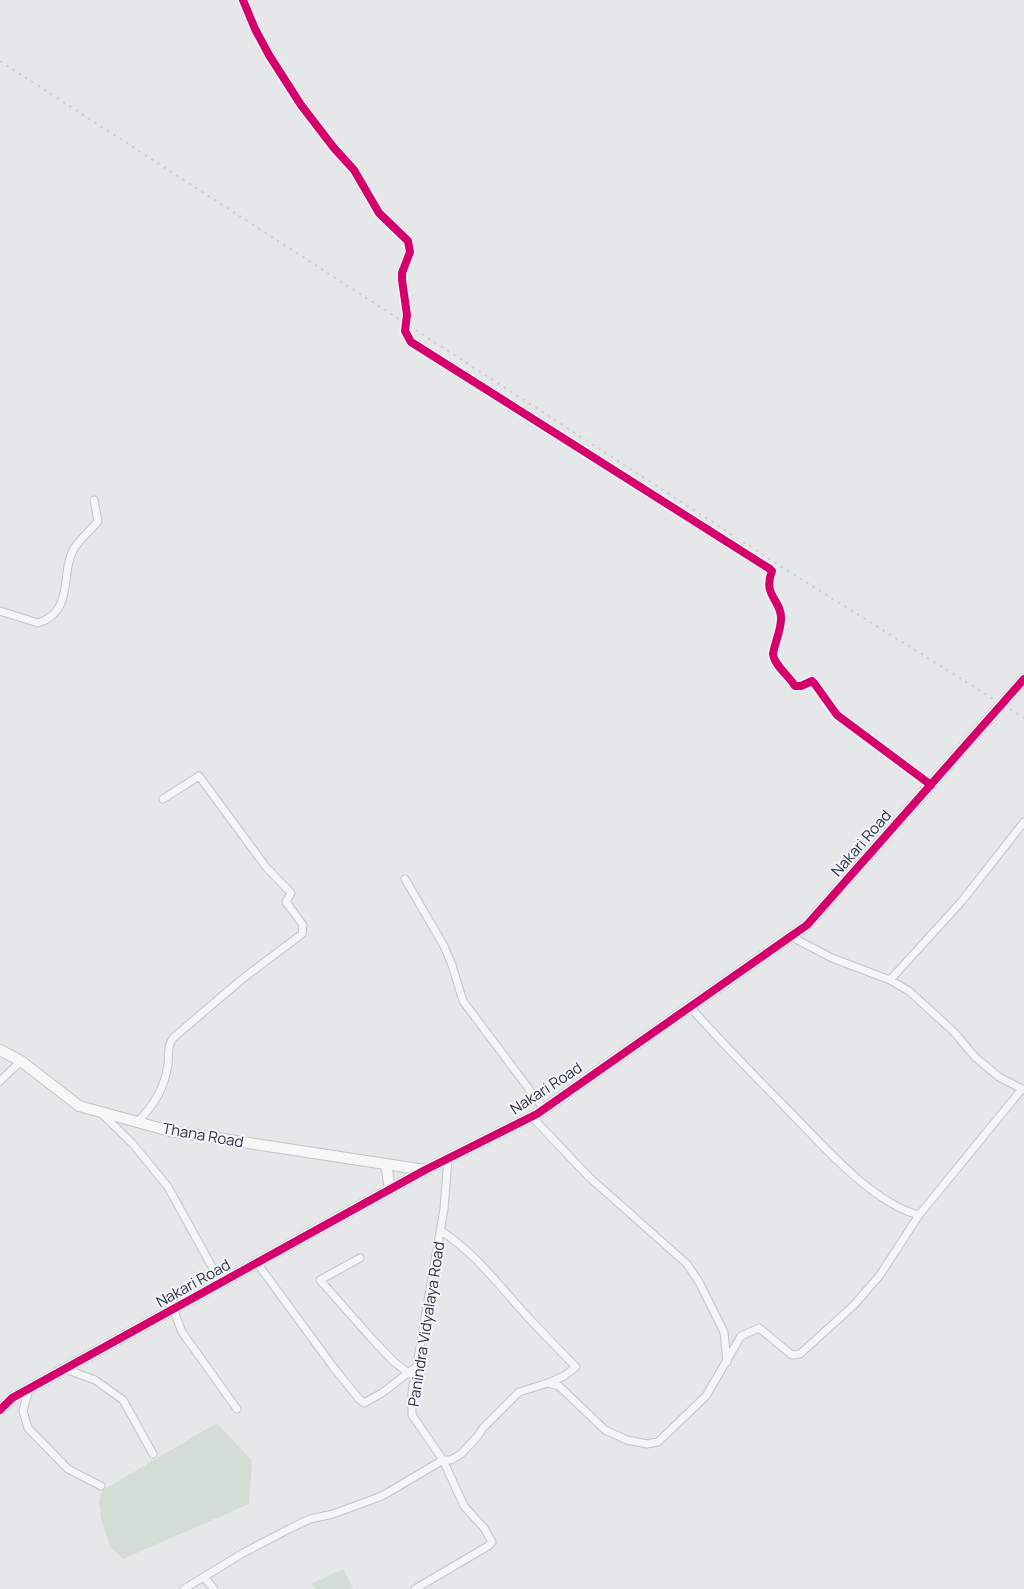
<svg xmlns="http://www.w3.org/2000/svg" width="1024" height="1589" font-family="Manrope,sans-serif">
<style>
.green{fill:#d4ddd5}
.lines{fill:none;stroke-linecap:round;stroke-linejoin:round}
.street-casing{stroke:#c2c4c7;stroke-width:9}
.secondary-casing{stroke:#c2c4c7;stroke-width:12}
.street{stroke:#f4f5f6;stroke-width:7}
.secondary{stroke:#f7f7f8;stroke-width:10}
.rail{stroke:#cdced1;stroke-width:2;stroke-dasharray:2.5 5;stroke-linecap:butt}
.cycleway-casing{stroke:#f3f5f8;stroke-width:11}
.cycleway{stroke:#d6006c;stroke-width:8}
.labels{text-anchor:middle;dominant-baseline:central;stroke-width:4;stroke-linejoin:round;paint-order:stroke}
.street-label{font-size:15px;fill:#2a3244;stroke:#f3f5f8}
</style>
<rect width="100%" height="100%" fill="#e5e7e9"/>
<!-- green -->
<path class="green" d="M217 1423 252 1461 249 1504 123 1559 110 1547 101 1518 99 1501 103 1490Z
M343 1569 353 1589H315L311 1584Z"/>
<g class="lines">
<defs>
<path id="street" d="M243 0 255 29 269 55 301 105 334 148 354 170 379 213 408 241 410 252 402 273V280L407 315
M405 326 407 337 411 342 770 569 772 571C762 596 782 600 781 619 781 630 775 642 773 654 774 665 789 676 795 686H801L812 681 814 683 837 715 931 785
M0 611 38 623C76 611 59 571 75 547 81 538 91 530 98 521L94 500
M405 879 444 946 452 965 463 1001 544 1109
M790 936 832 958 890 980 909 991 954 1032 975 1057 999 1077 1024 1090
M890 980 962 901 1024 822
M690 1007C721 1042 754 1075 787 1109 821 1143 871 1203 919 1215L1022 1089
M0 1081 21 1061
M101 1113 132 1143 168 1187 221 1283
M532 1117 589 1177 687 1264 699 1282 724 1332 727 1362
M137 1122C154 1106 165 1087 168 1064 169 1054 167 1047 173 1038L241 980 302 934 303 925 286 902 291 893 266 867 199 776 163 799
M360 1258 320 1280 373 1340 394 1362 410 1374
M257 1263 334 1368 359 1399 364 1403 382 1393 417 1366
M173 1309 182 1332 237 1409
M65 1369 95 1380 123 1400 153 1454
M548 1383 559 1386 605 1430 627 1440 647 1444 658 1442 706 1396 741 1336 759 1328 792 1355 800 1354 854 1305 880 1275 919 1215
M29 1389 23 1411 28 1428 68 1469 101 1486
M204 1577 214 1589
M184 1589 243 1553 289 1529 310 1519 333 1514 382 1496 443 1460 412 1415V1393L444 1209 448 1158
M415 1589 488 1546 492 1542 484 1528 464 1506 443 1460H451L461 1454 477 1437 483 1428 519 1392 548 1383 564 1376 576 1367C559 1350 542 1332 525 1314 497 1283 476 1254 440 1230"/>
<path id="secondary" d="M0 1050 21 1061 79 1106 170 1131 425 1170
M386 1164 390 1189
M0 1410 12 1398 425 1170 537 1114 807 925 1024 679"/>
</defs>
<!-- street casing -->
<use href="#street" class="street-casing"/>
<!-- secondary casing -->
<use href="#secondary" class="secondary-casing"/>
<!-- street -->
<use href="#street" class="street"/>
<!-- secondary -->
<use href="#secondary" class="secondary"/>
<!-- rail -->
<path class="rail" d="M0 61 785 569 1024 718"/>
<defs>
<path id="cycleway" d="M243 0 255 29 269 55 301 105 334 148 354 170 379 213 408 241 410 252 402 273V280L407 315 405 331 411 342 770 569 772 571C762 596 782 600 781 619 781 630 775 642 773 654 774 665 789 676 795 686H801L812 681 814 683 837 715 931 785
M0 1410 12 1398 425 1170 537 1114 807 925 1024 679"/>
</defs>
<!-- cycleway casing -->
<use href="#cycleway" class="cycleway-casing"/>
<!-- cycleway -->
<use href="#cycleway" class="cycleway"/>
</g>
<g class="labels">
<!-- street labels -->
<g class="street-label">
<text transform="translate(861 843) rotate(-49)">Nakari Road</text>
<text transform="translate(546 1088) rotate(-33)">Nakari Road</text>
<text transform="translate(203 1135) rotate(10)">Thana Road</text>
<text transform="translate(193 1283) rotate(-29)">Nakari Road</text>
<text transform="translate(426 1324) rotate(-81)">Panindra Vidyalaya Road</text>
</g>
</g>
</svg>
